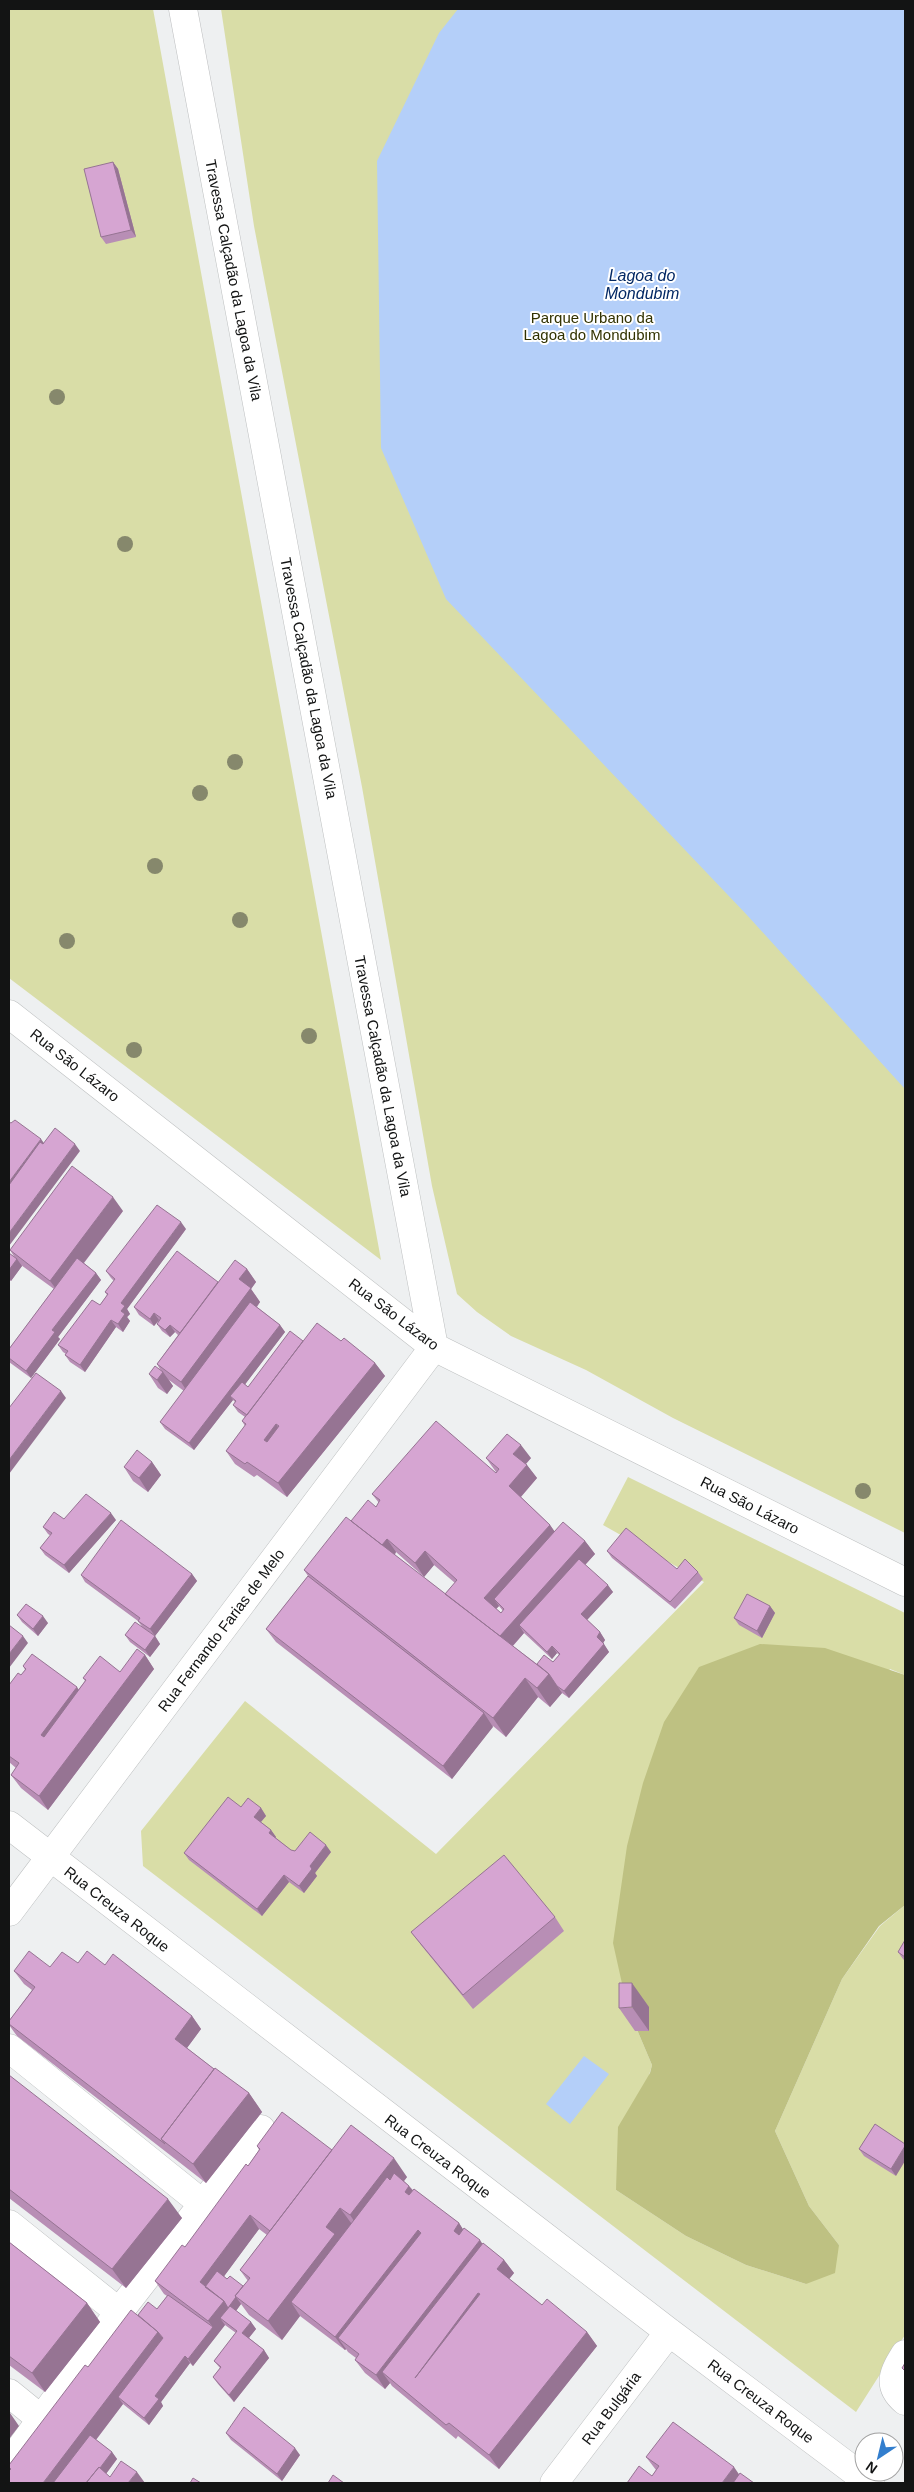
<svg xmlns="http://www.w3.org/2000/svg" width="914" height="2492" font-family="Helvetica,sans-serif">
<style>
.green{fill:#d9dda7}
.forest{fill:#bec182}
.water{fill:#b4cff9}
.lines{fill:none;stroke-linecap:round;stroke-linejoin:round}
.minor-casing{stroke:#bec0c1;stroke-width:29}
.minor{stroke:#fff;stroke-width:28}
.tree{fill:#86886c}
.wall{fill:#b88eb5;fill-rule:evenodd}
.shaded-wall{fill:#967493}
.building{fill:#d6a5d2;stroke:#967493;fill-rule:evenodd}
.labels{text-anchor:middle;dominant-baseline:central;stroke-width:4;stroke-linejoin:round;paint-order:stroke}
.street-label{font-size:15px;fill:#131414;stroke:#fff}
.park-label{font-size:15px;fill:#313200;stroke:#fff}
.water-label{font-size:16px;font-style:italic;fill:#032864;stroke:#fff}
</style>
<rect width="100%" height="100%" fill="#eef0f1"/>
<!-- green -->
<path class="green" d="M9 9H153L381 1260 9 978Z
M221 9H905V1533L673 1418 586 1370 511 1336 477 1312 457 1294 432 1186 362 787 254 226Z
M628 1477 905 1613V1675L890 1669 627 2006 652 2065 616 2190 686 2236 746 2265 806 2284 839 2245 809 2206 775 2131 842 1979 880 1926 905 1905V2335L856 2412 143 1866 141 1831 245 1701 436 1854 704 1582 603 1525Z"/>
<!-- forest -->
<path class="forest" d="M760 1644 825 1648 905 1675V1905L879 1926 842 1979 775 2131 809 2206 839 2245 835 2273 806 2284 746 2265 686 2236 616 2190 618 2127 650 2073 652 2065 627 2006 613 1943 627 1846 643 1783 664 1722 699 1667Z"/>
<!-- water -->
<path class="water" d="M458 9H905V1089L746 914 446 599 381 448 377 161 439 33Z
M584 2056 609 2074 570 2124 546 2104Z"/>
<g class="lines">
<defs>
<path id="minor" d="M183 9 434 1347
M9 1014 434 1347 905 1582
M9 1825 669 2332 870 2483
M9 1912 434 1347
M9 2048 203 2204
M9 2224 119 2312
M905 2354C894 2372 886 2385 905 2401
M9 2393 41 2419
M9 2464 119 2312 261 2129
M554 2483 669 2332"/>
</defs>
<!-- minor casing -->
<use href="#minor" class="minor-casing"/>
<!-- minor -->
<use href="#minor" class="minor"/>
</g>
<!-- trees -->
<g class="tree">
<circle cx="57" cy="397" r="8"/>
<circle cx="125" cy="544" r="8"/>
<circle cx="235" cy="762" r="8"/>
<circle cx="200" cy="793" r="8"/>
<circle cx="155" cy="866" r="8"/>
<circle cx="240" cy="920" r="8"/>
<circle cx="67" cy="941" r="8"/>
<circle cx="309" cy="1036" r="8"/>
<circle cx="134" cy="1050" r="8"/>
<circle cx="863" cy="1491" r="8"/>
</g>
<!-- wall -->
<path class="wall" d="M113 162 118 169 136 237 106 244 101 237Z
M123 1211 84 1263 96 1273 101 1280 58 1337 60 1339 31 1378 9 1362V1349L54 1289 21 1265 22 1266 11 1281 9 1279V1253L15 1258 10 1250Z
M186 1229 127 1309 130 1314 127 1317 130 1321 123 1332 116 1327 85 1372 70 1362 65 1355 66 1354 63 1352 58 1345 100 1305 107 1295 105 1292 114 1281 111 1278 106 1271Z
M247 1269 256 1282 251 1289 260 1302 257 1307 280 1325 285 1332 245 1384 248 1387 303 1341H341L375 1363 385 1376 287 1497 257 1475 254 1477 235 1464 226 1451 245 1426 242 1421 245 1417 238 1412 233 1405 235 1402 233 1400 194 1450 165 1429 160 1422 184 1391 169 1380 173 1386 167 1394 158 1388 149 1374 161 1371 157 1364 178 1335 175 1332 170 1337 162 1331 157 1324 159 1320 154 1326 139 1315 134 1307 218 1282Z
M486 1458H531L526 1464 537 1478 521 1497 550 1525 555 1532 585 1541 595 1554 585 1565 613 1592 587 1620 600 1632 605 1640 603 1643 609 1652 569 1698 562 1693 550 1707 538 1697 506 1737 493 1726 452 1779 276 1642 266 1629 308 1576 304 1570 351 1521 376 1507 379 1503 372 1494 496 1473V1472ZM396 1552 424 1577 434 1565 455 1583 445 1594 395 1555ZM499 1606 503 1611 501 1613 496 1609ZM524 1633 552 1659 557 1653 559 1655 553 1662 537 1664 513 1646Z
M152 1462 161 1475 148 1492 133 1481 124 1467Z
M64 1519 116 1520 69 1573 45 1555 40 1548 51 1536 48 1534 43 1527Z
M607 1551 677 1569 698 1572 703 1579 675 1609 612 1558Z
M192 1574 197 1581 155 1636 143 1628 138 1621 85 1582 81 1575Z
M770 1606 775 1613 762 1638 739 1625 734 1618Z
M17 1615 48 1623 38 1636 22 1622Z
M125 1635 155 1636 160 1644 150 1657 130 1642Z
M145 1655 154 1669 48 1810 21 1788 11 1775 16 1768 9 1762V1685L21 1675 25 1670 23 1666 78 1690 85 1681 83 1678 120 1672Z
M241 1807 261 1808 266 1816 261 1822 271 1830 276 1837V1838L291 1850 295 1851 331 1852 315 1873 317 1876 304 1893 289 1882 262 1916 189 1860 184 1853Z
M555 1917 564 1931 473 2009 421 1945 411 1932Z
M905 1940V1961L903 1959 898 1952Z
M78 1963 105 1965 192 2016 201 2029 187 2048 214 2069 249 2093 262 2112 206 2183 17 2036 9 2025V2021L32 1990 24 1984 14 1971 50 1967Z
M649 2007V2031H635L619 2008Z
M9 2075 182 2218 126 2288 9 2198Z
M875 2124 896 2176 864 2156 859 2149Z
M257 2146 332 2150 407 2177 404 2181 413 2190 459 2223 463 2230 504 2260 514 2273 509 2279 542 2305 587 2332 597 2346 499 2469 458 2436 456 2439 392 2386 390 2383 385 2389 365 2373 355 2360 356 2358 348 2352 346 2349 345 2350 300 2316 282 2340 249 2315 241 2304 236 2311 251 2322 256 2329 249 2338 264 2350 269 2358 234 2402 218 2384 213 2377 220 2368 214 2361 236 2333 225 2325 193 2366 190 2363 161 2402 163 2406 149 2425 123 2404 96 2440 112 2452 117 2459 106 2474 110 2477 10 2470 9 2468V2465L88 2367 138 2315 157 2309 167 2296 164 2294 155 2281 185 2247 248 2166 259 2150ZM259 2229 267 2235 240 2270 248 2281 243 2286 227 2279 224 2276Z
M9 2242 87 2303 100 2322 45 2392 9 2365Z
M226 2433 300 2455 282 2481 231 2440Z
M646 2457 739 2475 652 2476 656 2470Z"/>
<!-- shaded-wall -->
<path class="shaded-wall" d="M113 162 118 169 136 237 131 230Z
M41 1139 46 1146 9 1196V1182Z
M75 1144 80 1151 9 1246V1233Z
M113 1197 123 1211 60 1294 50 1281Z
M181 1222 186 1229 127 1309 130 1314 127 1317 130 1321 123 1332 118 1324 121 1311V1303Z
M17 1259 22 1266 11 1281 9 1278V1270Z
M247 1269 256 1282 251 1289 260 1302 190 1396 181 1382 239 1279Z
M96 1273 101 1280 58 1337 60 1339 31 1378 26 1371 52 1330Z
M154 1313 159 1320 154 1326 150 1319Z
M111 1320 116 1327 85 1372 80 1365Z
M170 1325 175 1332 170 1337 165 1330Z
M280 1325 285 1332 234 1399 230 1396 233 1400 194 1450 189 1443Z
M375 1363 385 1376 287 1497 278 1483Z
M163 1372 173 1386 167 1394 157 1380Z
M61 1391 66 1398 9 1474V1460Z
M276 1424 285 1438 273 1454 264 1440Z
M521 1445 531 1458 523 1467 513 1454Z
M152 1462 161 1475 148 1492 139 1478Z
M527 1465 537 1478 518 1500 509 1486Z
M111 1513 116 1520 69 1573 64 1565Z
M550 1525 559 1538 494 1599 499 1606 493 1612 484 1598Z
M387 1539 396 1552 390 1560 380 1547Z
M585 1541 595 1554 525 1631 519 1625 524 1633 508 1651 499 1637Z
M425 1551 434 1565 424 1577 415 1563Z
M192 1574 197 1581 155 1636 150 1629Z
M608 1585 613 1592 586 1621 581 1614Z
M770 1606 775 1613 762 1638 757 1631Z
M43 1616 48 1623 38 1636 33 1629Z
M600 1632 605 1640 602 1645 597 1637Z
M23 1636 28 1643 9 1668V1654Z
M155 1636 160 1644 150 1657 145 1650Z
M604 1644 609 1652 569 1698 564 1691Z
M552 1646 557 1653 552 1659 547 1652Z
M145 1655 154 1669 48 1810 39 1796Z
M549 1674 562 1693 550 1707 537 1688Z
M525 1678 538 1697 506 1737 493 1718Z
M77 1687 86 1701 50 1748 41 1735Z
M484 1713 493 1727 452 1779 443 1766Z
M261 1808 266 1816 259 1824 254 1817Z
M271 1830 276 1837 274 1840 269 1833Z
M326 1845 331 1852 315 1873 317 1876 304 1893 299 1886 310 1866Z
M284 1875 289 1882 262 1916 257 1909Z
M632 1983 649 2007V2031L632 2007Z
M192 2016 201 2029 184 2052 175 2039Z
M249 2093 262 2112 206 2183 193 2164Z
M905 2146V2161L896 2176 891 2169Z
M394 2158 407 2177 363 2234 350 2215Z
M409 2186 419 2199 414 2205 405 2192Z
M168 2199 182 2218 126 2288 112 2269Z
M340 2208 354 2227 291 2302 300 2316 282 2340 268 2321 326 2227Z
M250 2215 259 2229 211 2294 200 2282Z
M459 2223 468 2237 463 2244 454 2231Z
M418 2230 428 2244 338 2338 346 2349 345 2350 335 2337Z
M480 2240 489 2254 382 2372 390 2383 385 2389 376 2375Z
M504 2260 514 2273 506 2283 497 2269Z
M478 2293 488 2307 415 2378Z
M236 2297 241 2304 227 2323 220 2318 225 2325 193 2366 188 2359 213 2327 208 2321 224 2301Z
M87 2303 100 2322 45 2392 32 2373Z
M251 2322 256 2329 247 2340 242 2333Z
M158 2332 168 2345 118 2397 123 2404 63 2483H43Z
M587 2332 597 2346 499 2469 489 2455Z
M264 2350 269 2358 234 2402 229 2395Z
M185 2356 190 2363 161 2402 163 2406 149 2425 144 2418 155 2396Z
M10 2413 19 2426 9 2439V2414Z
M295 2448 300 2455 282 2481 277 2474Z
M112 2452 117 2459 99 2483H89Z
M734 2467 745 2483H722Z
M137 2472 145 2483H128Z"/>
<!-- building -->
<path class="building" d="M113 162 131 230 101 237 84 169Z
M15 1120 41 1139 9 1182V1122L11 1123Z
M55 1128 75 1144 9 1233V1185L40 1142 43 1144Z
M72 1166 113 1197 50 1281 10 1250Z
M157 1205 181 1222 121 1303 125 1306 121 1311 125 1314 118 1324 111 1320 80 1365 65 1355 68 1351 58 1345 92 1300 100 1305 108 1294 105 1292 115 1279 106 1271Z
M177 1251 218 1282 180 1333 170 1325 165 1330 157 1324 161 1318 154 1313 150 1319 134 1307Z
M9 1253 17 1259 9 1270Z
M77 1258 96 1273 52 1330 55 1332 26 1371 9 1358V1349Z
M235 1260 247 1269 239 1279 251 1288 181 1382 157 1364Z
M250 1302 280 1325 189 1443 160 1422Z
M317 1323 341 1341 344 1338 375 1363 278 1483 247 1462 245 1464 226 1451 246 1424 242 1421ZM276 1424 279 1426 267 1442 264 1440Z
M290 1331 303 1341 247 1415 233 1405 236 1401 230 1396 242 1382 248 1387Z
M155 1366 163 1372 157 1380 149 1374Z
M36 1373 61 1391 9 1460V1408Z
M436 1421 496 1473 499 1469 486 1458 507 1434 521 1445 513 1454 527 1465 509 1486 550 1525 484 1598 501 1613 504 1609 494 1599 563 1522 585 1541 500 1636 445 1594 457 1580 425 1551 415 1563 387 1539 382 1545 351 1521 368 1500 376 1507 380 1500 372 1494Z
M137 1450 152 1462 139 1478 124 1467Z
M86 1494 111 1513 64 1565 40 1548 52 1533 43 1527 54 1512 64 1519Z
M346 1517 549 1674 537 1688 525 1678 493 1718 304 1570Z
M121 1520 192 1574 150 1629 138 1621 140 1618 81 1575Z
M626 1528 677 1569 685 1559 698 1572 670 1602 607 1551Z
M579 1559 608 1585 581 1614 600 1632 597 1637 604 1644 564 1691 557 1686 549 1674 537 1664 544 1655 553 1662 560 1654 552 1646 547 1652 519 1625Z
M308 1576 484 1713 443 1766 266 1629Z
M747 1594 770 1606 757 1631 734 1618Z
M26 1604 43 1616 33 1629 17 1615Z
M135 1622 155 1636 145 1650 125 1635Z
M9 1625 23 1636 9 1654Z
M137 1649 145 1655 39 1796 11 1775 19 1763 9 1756V1685L18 1673 21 1675 26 1669 23 1666 32 1654 77 1687 41 1735 44 1737 86 1680 83 1678 100 1656 120 1672Z
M228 1797 241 1807 248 1798 261 1808 254 1817 271 1830 269 1833 291 1850 295 1851 310 1832 326 1845 310 1866 312 1869 299 1886 284 1875 257 1909 184 1853Z
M504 1855 555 1917 463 1995 411 1932Z
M905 1940V1957L898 1952Z
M29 1951 50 1967 62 1952 78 1963 87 1951 105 1965 113 1954 192 2016 175 2039 214 2069 161 2139 165 2144 9 2024V2021L35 1987 14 1971Z
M619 1983H632V2007L619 2008Z
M215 2068 249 2093 193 2164 161 2139Z
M9 2075 168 2199 112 2269 9 2189Z
M282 2112 332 2150 270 2231 250 2215 200 2282 224 2301 208 2321 155 2281 182 2245 185 2247 246 2164 248 2166 260 2149 257 2146Z
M875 2124 905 2144V2146L891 2169 859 2149Z
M351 2125 394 2158 350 2215 340 2208 326 2227 335 2234 268 2321 235 2296 250 2278 240 2270Z
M394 2173 409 2186 405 2192 409 2195 414 2189 459 2223 454 2231 459 2235 464 2228 480 2240 376 2375 355 2360 359 2354 338 2338 421 2233 418 2230 335 2337 291 2302 387 2177 390 2180Z
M9 2242 87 2303 32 2373 9 2356Z
M483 2243 504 2260 497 2269 542 2305 547 2299 587 2332 489 2455 449 2423 446 2425 382 2372ZM478 2293 480 2294 415 2378Z
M217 2271 227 2279 230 2276 243 2286 235 2296 236 2297 228 2308 224 2301 205 2287Z
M168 2295 213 2327 188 2359 185 2356 155 2396 159 2399 144 2418 118 2397 163 2338 158 2332 138 2315 148 2302 157 2309Z
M230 2306 251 2322 242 2333 264 2350 229 2395 213 2377 221 2367 214 2361 237 2331 220 2318Z
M131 2310 158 2332 43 2483H9V2471L11 2469 9 2467V2465L85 2365 88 2367Z
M905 2363V2371L902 2368Z
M244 2407 295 2448 277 2474 226 2433Z
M673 2422 734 2467 722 2483H627L639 2466 652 2476 659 2466 646 2457Z
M90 2435 112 2452 100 2468 99 2467 86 2483H53Z
M121 2461 137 2472 128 2483H86L99 2467 110 2477Z
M740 2473 754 2483H733Z
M333 2475 344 2483H328Z
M193 2478 201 2483H190Z"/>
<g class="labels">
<!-- street labels -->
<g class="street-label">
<text transform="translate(234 280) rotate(79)">Travessa Calçadão da Lagoa da Vila</text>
<text transform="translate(309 678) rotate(79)">Travessa Calçadão da Lagoa da Vila</text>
<text transform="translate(75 1065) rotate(38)">Rua São Lázaro</text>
<text transform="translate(383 1076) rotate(79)">Travessa Calçadão da Lagoa da Vila</text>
<text transform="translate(394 1314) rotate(37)">Rua São Lázaro</text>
<text transform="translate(750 1505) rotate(27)">Rua São Lázaro</text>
<text transform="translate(221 1630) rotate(-53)">Rua Fernando Farias de Melo</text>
<text transform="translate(117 1909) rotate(38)">Rua Creuza Roque</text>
<text transform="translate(438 2156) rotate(37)">Rua Creuza Roque</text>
<text transform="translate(761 2401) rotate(37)">Rua Creuza Roque</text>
<text transform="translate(611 2408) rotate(-53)">Rua Bulgária</text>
</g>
<!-- park labels -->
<g class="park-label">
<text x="592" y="317">Parque Urbano da<tspan x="592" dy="17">Lagoa do Mondubim</tspan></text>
</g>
<!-- water labels -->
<g class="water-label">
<text x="642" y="275">Lagoa do<tspan x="642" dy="18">Mondubim</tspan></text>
</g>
</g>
<!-- border -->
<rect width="914" height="2492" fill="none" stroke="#131414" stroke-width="20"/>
<!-- north arrow -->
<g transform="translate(879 2457) rotate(215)"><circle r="24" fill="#ffffff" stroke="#a1a1a1"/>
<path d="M0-4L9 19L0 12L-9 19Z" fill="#327ece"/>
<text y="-8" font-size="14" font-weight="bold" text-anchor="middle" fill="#131414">N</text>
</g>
</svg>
